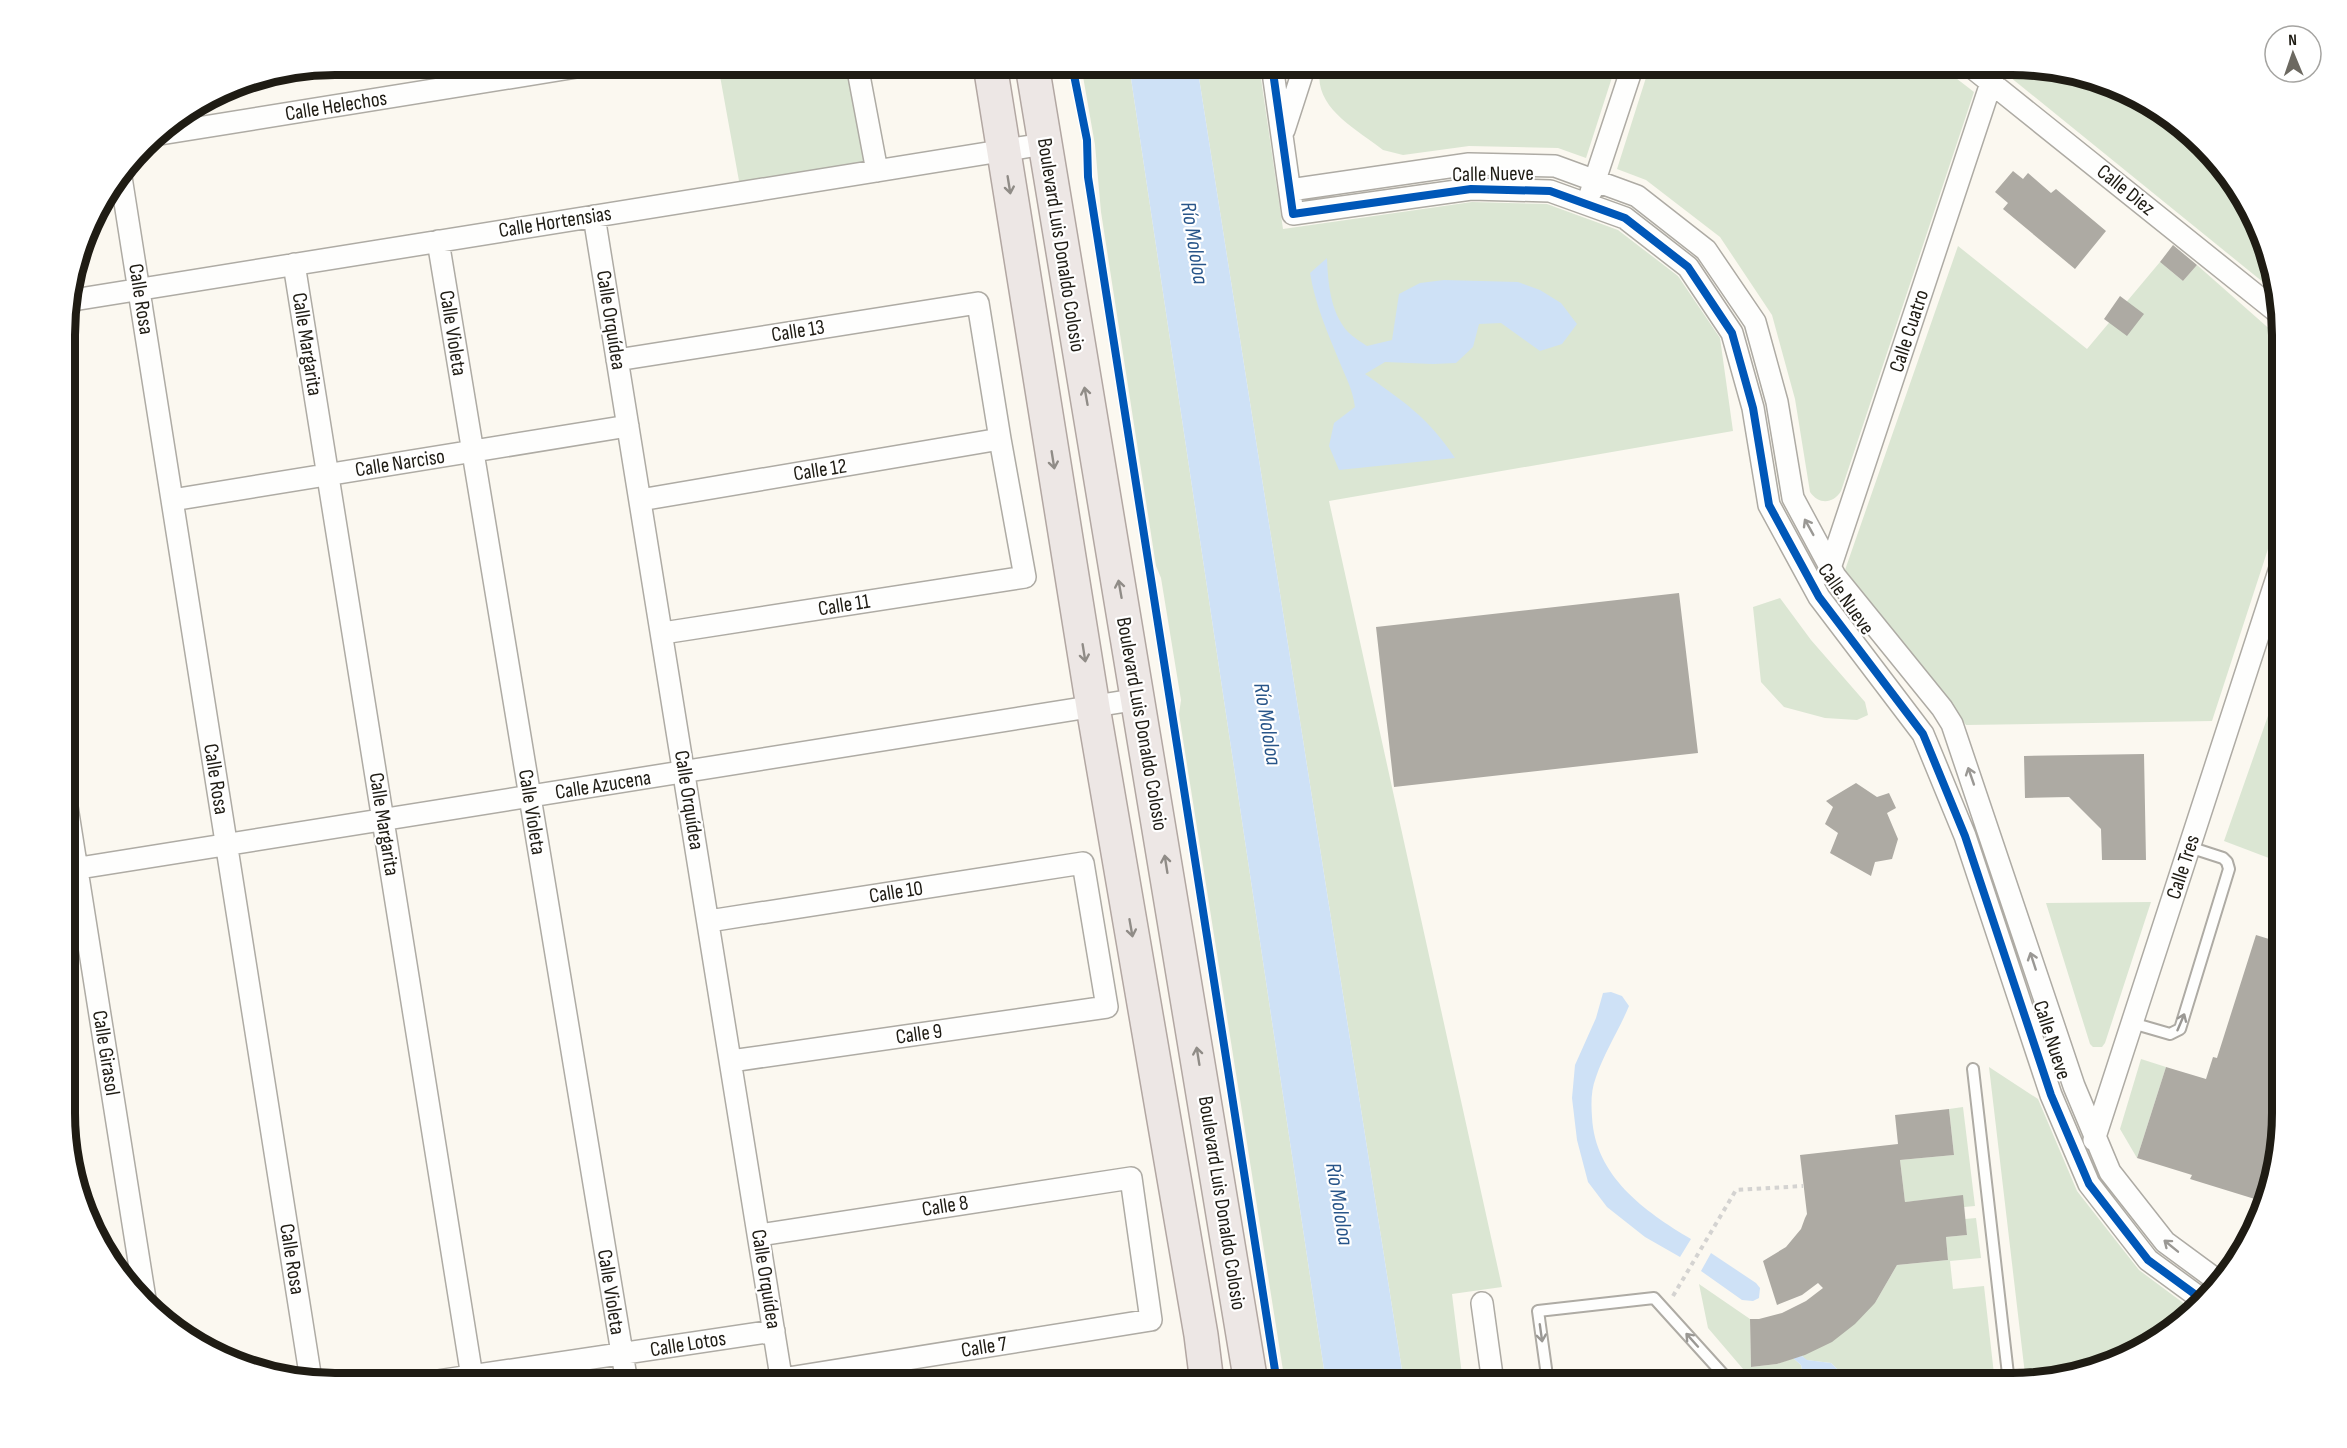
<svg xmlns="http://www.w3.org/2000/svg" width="2347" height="1448" font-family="'Sofia Sans Condensed',sans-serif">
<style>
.green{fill:#dbe6d3}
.water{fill:#cee1f6}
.building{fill:#adaaa3}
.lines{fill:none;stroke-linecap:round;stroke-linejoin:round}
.lane-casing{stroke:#aeaba4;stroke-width:14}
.street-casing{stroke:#aeaba4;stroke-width:24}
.primary-casing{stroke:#b2a7a2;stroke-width:36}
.path{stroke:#d4d3d1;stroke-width:4;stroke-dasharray:4.5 4.5;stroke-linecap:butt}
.lane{stroke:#fefefd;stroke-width:10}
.street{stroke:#fefefd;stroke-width:21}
.primary{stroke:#ede7e5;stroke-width:33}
.cycleway-casing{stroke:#fff;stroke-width:11}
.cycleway{stroke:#0057b8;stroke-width:8}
.oneway{stroke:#908c87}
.oneway2{stroke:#9a9894}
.labels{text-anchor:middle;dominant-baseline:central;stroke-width:4.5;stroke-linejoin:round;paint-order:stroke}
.street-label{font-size:21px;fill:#1f1c14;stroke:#fff}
.water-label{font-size:22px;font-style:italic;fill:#285589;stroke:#fff}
.rim{fill:none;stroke:#1f1c14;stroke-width:8}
</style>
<rect width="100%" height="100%" fill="#fbf8f0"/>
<!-- green -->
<path class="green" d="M718 65H857L877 171 741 192Z
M1081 65H1129L1326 1383H1285L1179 714 1181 700 1161 578 1156 566 1101 212 1095 145Z
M1197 65H1259L1283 229 1472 202 1547 204 1618 230 1678 276 1720 338 1733 431 1329 501 1502 1287 1452 1294 1463 1383H1404Z
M1321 65H1616L1586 158 1558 148 1469 146 1403 155 1383 150C1355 128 1310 106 1321 65Z
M1650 65H1939L1974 92 1841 491C1833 504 1819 505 1810 492L1795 399 1772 315 1720 237 1646 180 1617 169Z
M2014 65 2083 74 2162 110 2246 200 2274 291 2010 77Z
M1958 246 2087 349 2160 262 2183 281 2197 265 2282 340V506L2212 721 1966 725 1904 643 1845 570Z
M1780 598 1811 640 1865 702 1868 715 1857 720 1825 718 1784 707 1761 682 1753 607Z
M2282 676V863L2224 841Z
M2151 902 2105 1043 2102 1047H2093L2090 1044 2046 903Z
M2141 1059 2166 1067 2137 1158 2120 1129Z
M1989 1067 2038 1099 2077 1191 2139 1270 2190 1308 2147 1347 2026 1383Z
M1963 1107 1975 1206 1964 1207 1962 1196 1905 1202 1900 1160 1954 1155 1949 1109Z
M1976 1218 1981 1258 1950 1261 1953 1289 1984 1286 1995 1383H1851L1831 1363 1806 1360 1802 1356 1875 1303 1897 1265 1948 1260 1946 1237 1967 1235 1965 1219Z
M1699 1284 1750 1319 1751 1367 1777 1364 1793 1358 1801 1365 1804 1379 1810 1383H1755L1708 1328Z"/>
<!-- water -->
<path class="water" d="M1129 65H1197L1404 1383H1326Z
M1327 258C1328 282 1330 312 1348 332 1353 337 1361 342 1367 346L1392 340 1399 294 1420 283 1444 280 1518 282 1540 290 1561 303 1577 324 1562 344 1540 351 1501 323 1479 324 1473 347 1456 363 1433 364 1385 362 1365 374C1404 402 1428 417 1455 458L1339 470 1329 446 1334 423 1355 407C1352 388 1347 380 1340 363 1328 334 1315 304 1310 273Z
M1611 992 1622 996 1629 1006C1619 1030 1604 1053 1596 1077 1591 1090 1591 1103 1592 1117 1595 1176 1644 1211 1691 1239L1680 1257 1645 1237 1607 1207 1588 1182 1577 1140 1572 1098 1575 1065 1596 1018 1603 993Z
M1711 1253 1756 1283 1760 1288 1759 1298 1753 1301 1742 1300 1701 1271Z
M1802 1356 1807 1360 1831 1363 1851 1383H1810L1804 1379 1801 1365 1793 1358Z"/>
<!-- building -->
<path class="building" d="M2013 171 2023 179 2028 173 2051 193 2056 189 2106 231 2075 269 2003 209 2008 203 1995 192Z
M2173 245 2197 265 2183 281 2160 262Z
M2120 296 2144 314 2127 336 2104 319Z
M1679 593 1698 753 1394 787 1376 627Z
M2144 754 2146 860H2102L2101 829 2069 797 2025 798 2024 756Z
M1856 783 1877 797 1889 793 1896 808 1887 813 1898 839 1892 859 1875 862 1871 876 1830 853 1838 833 1825 824 1833 807 1826 801Z
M2256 935 2282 943V1131L2268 1199 2259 1196 2258 1200 2190 1179 2192 1175 2137 1158 2166 1067 2206 1079 2213 1057 2217 1058Z
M1949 1109 1954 1155 1900 1160 1905 1202 1963 1195 1967 1235 1946 1237 1948 1260 1897 1265 1875 1303 1855 1324 1832 1342 1805 1355 1777 1364 1751 1367 1750 1319H1759L1782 1313 1806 1301 1823 1288 1818 1283 1802 1295 1777 1305 1763 1261 1786 1247 1801 1229 1805 1218 1807 1214 1800 1155 1898 1144 1895 1115Z"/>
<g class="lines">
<defs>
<path id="lane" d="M2132 1023 2170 1034 2180 1029 2229 869 2227 862 2223 858 2189 847
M1973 1069 2009 1383
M1548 1383 1538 1311 1654 1298 1731 1383"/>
<path id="street" d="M446 65 449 87
M857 65 877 171
M1272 65 1293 214 1471 189 1550 191 1625 218 1688 267 1732 333 1753 408 1769 505 1819 597 1923 734 1928 746 1965 836 2051 1095 2089 1184 2148 1260 2200 1298
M1969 65 2282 316
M1284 130 1305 65
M154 135 589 65
M121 177 311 1380
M1290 190 1469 164 1555 166 1637 196 1706 250 1755 322 1777 402 1793 498 1835 576 1942 708 1952 724 2074 1086 2110 1172 2165 1242 2218 1281
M1591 192 1633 65
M594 216 782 1383
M438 241 627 1383
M294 264 473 1383
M67 301 1044 144
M617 360 978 303 1000 439 1025 577 663 633
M172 500 628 426
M640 500 1000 439
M1828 574 1997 65
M67 807 145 1299
M67 870 1139 699
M709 921 1083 863 1107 1007 731 1061
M2094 1140 2282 562
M759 1235 1131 1178 1151 1320 782 1379
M1482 1303 1493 1383
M424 1383 774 1331"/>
<path id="primary" d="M990 65 1093 707 1201 1335 1207 1383
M1032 65 1251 1383"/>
</defs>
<!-- lane casing -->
<use href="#lane" class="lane-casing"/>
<!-- street casing -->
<use href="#street" class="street-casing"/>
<!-- primary casing -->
<use href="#primary" class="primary-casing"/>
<!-- path -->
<path class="path" d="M1673 1296 1736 1190 1803 1186"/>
<!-- lane -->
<use href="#lane" class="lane"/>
<!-- street -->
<use href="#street" class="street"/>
<!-- primary -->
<use href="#primary" class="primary"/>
<defs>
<path id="cycleway" d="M1072 65 1087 140 1088 177 1277 1383
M1272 65 1293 214 1471 189 1550 191 1625 218 1688 267 1732 333 1753 408 1769 505 1819 597 1923 734 1928 746 1965 836 2051 1095 2089 1184 2148 1260 2200 1298"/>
</defs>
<!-- cycleway casing -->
<use href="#cycleway" class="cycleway-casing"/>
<!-- cycleway -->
<use href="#cycleway" class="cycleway"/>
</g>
<!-- one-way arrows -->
<defs><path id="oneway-shaft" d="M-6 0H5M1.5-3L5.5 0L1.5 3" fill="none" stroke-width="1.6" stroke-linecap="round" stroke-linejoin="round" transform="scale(1.5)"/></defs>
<g class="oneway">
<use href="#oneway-shaft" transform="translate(1009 185) rotate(81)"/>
<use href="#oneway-shaft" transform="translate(1086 396) rotate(-100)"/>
<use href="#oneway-shaft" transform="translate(1053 460) rotate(81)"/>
<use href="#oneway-shaft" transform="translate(1120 589) rotate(-100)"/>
<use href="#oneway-shaft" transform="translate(1084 653) rotate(81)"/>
<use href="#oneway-shaft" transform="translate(1166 864) rotate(-99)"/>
<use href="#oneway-shaft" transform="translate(1131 928) rotate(80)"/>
<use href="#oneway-shaft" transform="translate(1198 1056) rotate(-99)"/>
</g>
<g class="oneway2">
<use href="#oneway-shaft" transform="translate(1809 527) rotate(-119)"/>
<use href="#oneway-shaft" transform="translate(1971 776) rotate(-109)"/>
<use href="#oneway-shaft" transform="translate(2033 961) rotate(-108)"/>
<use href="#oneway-shaft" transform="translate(2181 1022) rotate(-67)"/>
<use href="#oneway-shaft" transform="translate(2171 1246) rotate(-141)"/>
<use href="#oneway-shaft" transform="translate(1541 1333) rotate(82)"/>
<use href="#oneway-shaft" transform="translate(1692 1340) rotate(-132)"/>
</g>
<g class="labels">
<!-- street labels -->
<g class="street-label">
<text transform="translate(336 106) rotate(-9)">Calle Helechos</text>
<text transform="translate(1493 174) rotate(-1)">Calle Nueve</text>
<text transform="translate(2126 190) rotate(39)">Calle Diez</text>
<text transform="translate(555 222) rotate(-9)">Calle Hortensias</text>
<text transform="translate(1061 245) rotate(81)">Boulevard Luis Donaldo Colosio</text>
<text transform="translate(141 299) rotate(81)">Calle Rosa</text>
<text transform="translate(611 320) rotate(81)">Calle Orquídea</text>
<text transform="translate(798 331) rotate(-9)">Calle 13</text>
<text transform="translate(1909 331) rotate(-72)">Calle Cuatro</text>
<text transform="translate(453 333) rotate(81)">Calle Violeta</text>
<text transform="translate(307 344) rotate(81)">Calle Margarita</text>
<text transform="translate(400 463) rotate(-9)">Calle Narciso</text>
<text transform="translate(820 470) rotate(-9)">Calle 12</text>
<text transform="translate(1846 599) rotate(55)">Calle Nueve</text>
<text transform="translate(844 605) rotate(-9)">Calle 11</text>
<text transform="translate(1142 724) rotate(80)">Boulevard Luis Donaldo Colosio</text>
<text transform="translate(216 779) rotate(81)">Calle Rosa</text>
<text transform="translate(603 785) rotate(-9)">Calle Azucena</text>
<text transform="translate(689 800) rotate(81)">Calle Orquídea</text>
<text transform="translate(532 812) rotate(81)">Calle Violeta</text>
<text transform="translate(384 824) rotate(81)">Calle Margarita</text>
<text transform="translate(2183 867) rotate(-72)">Calle Tres</text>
<text transform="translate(896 892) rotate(-9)">Calle 10</text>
<text transform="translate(919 1034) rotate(-8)">Calle 9</text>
<text transform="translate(2052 1040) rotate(72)">Calle Nueve</text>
<text transform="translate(106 1053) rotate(81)">Calle Girasol</text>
<text transform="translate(1222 1203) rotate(81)">Boulevard Luis Donaldo Colosio</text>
<text transform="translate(945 1206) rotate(-9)">Calle 8</text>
<text transform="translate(292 1259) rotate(81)">Calle Rosa</text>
<text transform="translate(766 1279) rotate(81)">Calle Orquídea</text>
<text transform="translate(611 1292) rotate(81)">Calle Violeta</text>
<text transform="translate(688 1344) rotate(-9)">Calle Lotos</text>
<text transform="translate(984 1347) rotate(-9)">Calle 7</text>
</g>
<!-- water labels -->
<g class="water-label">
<text transform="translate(1194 243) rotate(81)">Río Mololoa</text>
<text transform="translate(1267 724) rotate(81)">Río Mololoa</text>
<text transform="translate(1339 1204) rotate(81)">Río Mololoa</text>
</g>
</g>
<!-- crop -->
<path d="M0 0H2347V1448H0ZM335 75H2012A260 260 0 0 1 2272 335V1113A260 260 0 0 1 2012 1373H335A260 260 0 0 1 75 1113V335A260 260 0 0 1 335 75Z" fill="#fff" fill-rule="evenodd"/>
<path class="rim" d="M335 75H2012A260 260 0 0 1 2272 335V1113A260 260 0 0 1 2012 1373H335A260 260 0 0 1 75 1113V335A260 260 0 0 1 335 75Z"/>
<!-- north arrow -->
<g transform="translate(2293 54) rotate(358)"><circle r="28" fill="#ffffff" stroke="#a5a4a1" stroke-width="1.5"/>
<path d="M0-4.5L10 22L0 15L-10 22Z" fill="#6c6961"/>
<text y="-9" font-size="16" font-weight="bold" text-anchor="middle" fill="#1f1c14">N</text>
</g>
</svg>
